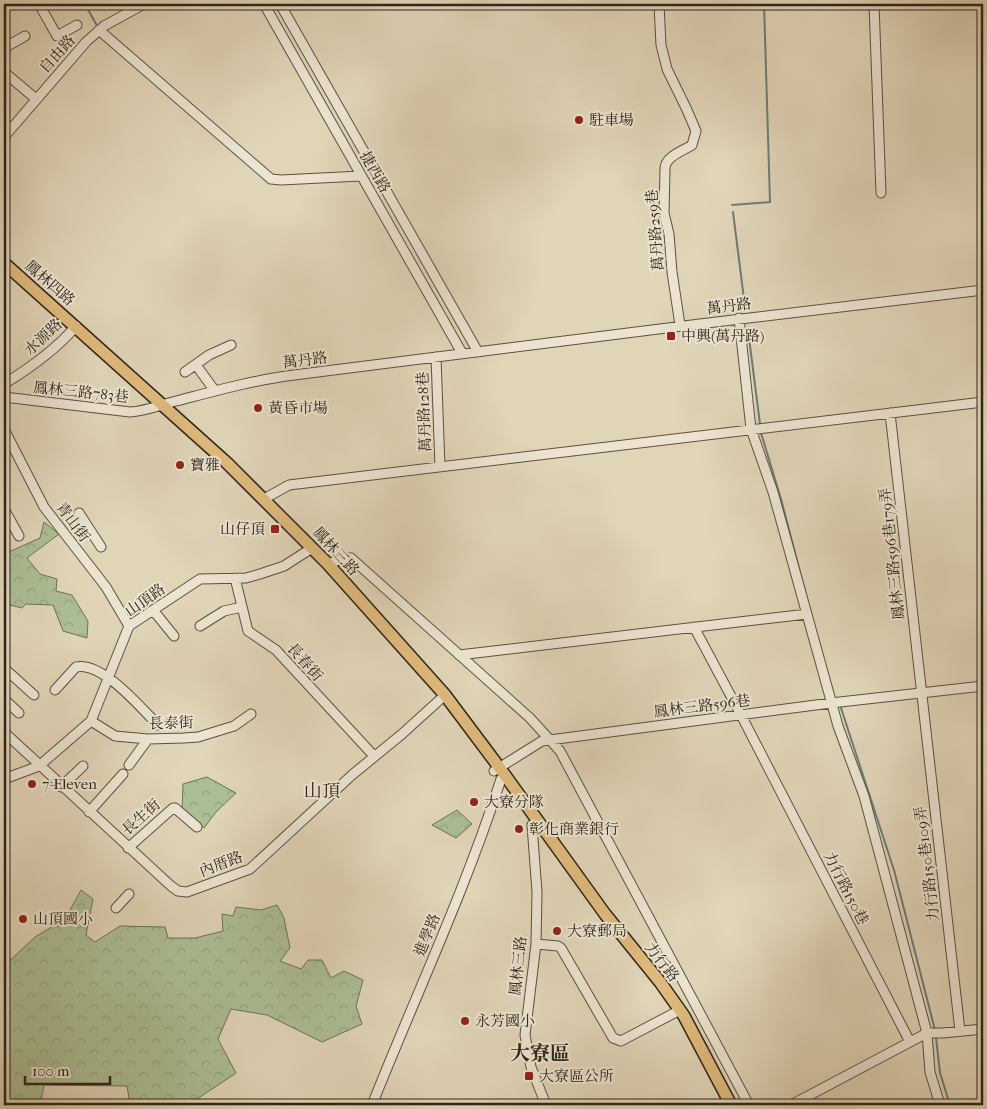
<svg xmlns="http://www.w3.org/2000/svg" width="987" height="1109" font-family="'IM FELL French Canon','Noto Serif TC',serif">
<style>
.forest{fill:url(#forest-crowns);stroke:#6c7258}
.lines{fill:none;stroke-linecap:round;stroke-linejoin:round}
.stream{stroke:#6c7d78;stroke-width:2}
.minor-casing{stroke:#5a5142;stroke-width:11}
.major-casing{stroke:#2d251b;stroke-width:14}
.minor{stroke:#ece4d1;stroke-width:9}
.major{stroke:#e0ba7c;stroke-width:11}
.poi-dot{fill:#8f2418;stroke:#ece4d1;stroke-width:2}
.labels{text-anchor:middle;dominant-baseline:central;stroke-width:4;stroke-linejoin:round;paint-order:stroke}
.street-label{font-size:15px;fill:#2d251b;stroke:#ece4d1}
.poi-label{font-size:15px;fill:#2d251b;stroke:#ece4d1;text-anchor:start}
.quarter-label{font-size:18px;fill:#2d251b;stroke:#ece4d1}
.district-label{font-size:20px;font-weight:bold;fill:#2d251b;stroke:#ece4d1}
</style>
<defs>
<pattern id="forest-crowns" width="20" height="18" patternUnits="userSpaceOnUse" patternTransform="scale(1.25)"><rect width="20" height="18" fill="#acbe94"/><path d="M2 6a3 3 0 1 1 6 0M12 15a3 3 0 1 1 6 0" fill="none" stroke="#94a37f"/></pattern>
</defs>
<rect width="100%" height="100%" fill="#e1d5b8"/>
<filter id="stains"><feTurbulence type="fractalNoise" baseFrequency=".004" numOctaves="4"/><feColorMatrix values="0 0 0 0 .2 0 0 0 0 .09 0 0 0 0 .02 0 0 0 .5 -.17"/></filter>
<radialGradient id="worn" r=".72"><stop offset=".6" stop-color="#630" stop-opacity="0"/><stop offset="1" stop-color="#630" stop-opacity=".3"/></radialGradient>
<!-- forest -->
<path class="forest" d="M44 522 59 534 27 558 40 574 57 579 56 591 72 595 88 621 87 638 63 631 53 605 26 604 22 608 10 605 4 607V554L40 538Z
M207 777 236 793 216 812 204 828 182 810 183 784Z
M457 810 472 824 456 838 432 825Z
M81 890 93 899 86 935 95 942 120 926 165 927 168 938H195L223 931 222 914 233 916 236 907 261 910 277 905 284 918 290 948 280 961 301 969 308 960H322L331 978 344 971 363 980 356 1006 362 1024 322 1042 267 1015 231 1009 218 1039 236 1073 188 1105H130L127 1086 44 1085 40 1105H5L4 966 35 937 65 919Z"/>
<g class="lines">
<!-- stream -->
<path class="stream" d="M85 4 96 24
M732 205 770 202 764 4
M733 212 745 307
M748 330 760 424
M761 433 781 499 811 614
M841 708 894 870 935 1030
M936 1037 940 1073 950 1105"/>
<defs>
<path id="minor" d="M39 4 57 36 77 25
M264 4 462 353
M280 4 478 352
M659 4 661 45 667 69 687 110 696 131 692 145C683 151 666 156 665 168L664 213 669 234 672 272 680 325
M874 4 881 193
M99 30 271 179 281 180 361 176
M4 48 25 36
M4 72 36 99
M4 137 86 42 104 26 144 4
M739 318 751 429 773 492 838 726 864 796 927 1033 930 1072 940 1105
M436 357 440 467
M196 365 215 391
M185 372 209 355 231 345
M4 384C30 368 56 350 76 326
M4 397 130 412C146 411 160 405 176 401 215 391 254 380 294 375 524 345 753 317 983 290
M890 413 960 1031
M4 429 44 507 106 587 129 626
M264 499 289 485 983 402
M4 509 19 536
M79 513 101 547
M328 564 344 558H351L530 718 560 751 749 1105
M235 578 248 631 276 650 374 756
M153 610 174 636
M200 626 224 611 242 607
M694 627 741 715 910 1042 791 1105
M459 655 807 614
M4 668 34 695
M55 690 76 667C102 661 141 708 158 725
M4 699 19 713
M91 721 115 736 148 739 184 738 198 737 234 726 251 714
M4 732 171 886 178 891 187 892 250 869 352 775 402 734 445 695
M129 765 148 739
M494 771 542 741 831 703 983 686
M4 779 39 766 91 721 129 626 200 579 246 578 260 574 284 566 312 548
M61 787 83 766
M89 812 123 774
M538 822 532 825 537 892 536 944 525 1035 531 1067 546 1105
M128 848 173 808H175L197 827
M116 908 129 894
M536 944 558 946 561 948 613 1038 621 1041 680 1010
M910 1042 927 1033H943L983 1029
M372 1105C415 997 465 891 501 779L506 776"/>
<path id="major" d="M4 263 227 463 328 564 445 695 499 767 605 914 660 982 684 1016 731 1105"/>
</defs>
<!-- minor casing -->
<use href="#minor" class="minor-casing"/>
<!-- major casing -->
<use href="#major" class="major-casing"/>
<!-- minor -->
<use href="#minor" class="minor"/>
<!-- major -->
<use href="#major" class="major"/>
</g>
<!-- markers -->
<g class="poi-dot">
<circle cx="579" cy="120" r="5"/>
<rect x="666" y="331" width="10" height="10" rx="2.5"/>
<circle cx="258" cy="408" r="5"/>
<circle cx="180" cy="465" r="5"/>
<rect x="270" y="524" width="10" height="10" rx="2.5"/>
<circle cx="32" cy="784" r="5"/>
<circle cx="474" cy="802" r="5"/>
<circle cx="519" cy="829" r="5"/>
<circle cx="23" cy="919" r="5"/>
<circle cx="557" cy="931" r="5"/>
<circle cx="465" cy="1021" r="5"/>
<rect x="524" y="1071" width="10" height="10" rx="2.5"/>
</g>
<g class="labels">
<!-- street labels -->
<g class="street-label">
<text transform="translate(57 54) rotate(-48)">自由路</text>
<text transform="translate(375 172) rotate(60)">捷西路</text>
<text transform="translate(655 230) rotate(-95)">萬丹路259巷</text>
<text transform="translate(50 283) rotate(41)">鳳林四路</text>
<text transform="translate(729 306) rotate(-7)">萬丹路</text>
<text transform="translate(43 337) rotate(-43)">水源路</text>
<text transform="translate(305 360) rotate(-7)">萬丹路</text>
<text transform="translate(81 392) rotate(6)">鳳林三路783巷</text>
<text transform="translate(424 412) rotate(-92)">萬丹路128巷</text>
<text transform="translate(73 522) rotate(53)">青山街</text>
<text transform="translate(336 551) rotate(47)">鳳林三路</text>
<text transform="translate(892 554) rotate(-96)">鳳林三路596巷179弄</text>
<text transform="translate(145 600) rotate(-35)">山頂路</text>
<text transform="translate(305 662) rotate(48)">長春街</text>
<text transform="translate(702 706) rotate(-7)">鳳林三路596巷</text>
<text transform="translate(171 723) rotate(-2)">長泰街</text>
<text transform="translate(141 817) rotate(-42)">長生街</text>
<text transform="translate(221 864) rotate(-21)">內厝路</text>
<text transform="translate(927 864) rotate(-97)">力行路150巷109弄</text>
<text transform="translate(846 888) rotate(63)">力行路150巷</text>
<text transform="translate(427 935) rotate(-68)">進學路</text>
<text transform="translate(662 962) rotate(52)">力行路</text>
<text transform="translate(518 966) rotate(-84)">鳳林三路</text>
</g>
<!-- poi labels -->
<g class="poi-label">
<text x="589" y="120">駐車場</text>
<text x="681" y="336">中興(萬丹路)</text>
<text x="268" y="408">黃昏市場</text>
<text x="190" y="465">寶雅</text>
<text x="265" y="529" text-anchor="end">山仔頂</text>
<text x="42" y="784">7-Eleven</text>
<text x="484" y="802">大寮分隊</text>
<text x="529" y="829">彰化商業銀行</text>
<text x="33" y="919">山頂國小</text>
<text x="567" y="931">大寮郵局</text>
<text x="475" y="1021">永芳國小</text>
<text x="539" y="1076">大寮區公所</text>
</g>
<!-- quarter labels -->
<g class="quarter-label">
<text x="322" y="791">山頂</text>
</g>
<!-- district labels -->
<g class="district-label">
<text x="540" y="1053">大寮區</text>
</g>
</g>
<!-- margin -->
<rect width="987" height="1109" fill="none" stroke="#e1d5b8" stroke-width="20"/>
<rect x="5" y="5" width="977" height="1099" fill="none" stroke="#2d251b" stroke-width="2.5"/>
<rect x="10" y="10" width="967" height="1089" fill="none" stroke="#2d251b"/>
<!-- scale -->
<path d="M25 1076v8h85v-8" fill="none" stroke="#2d251b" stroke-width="2.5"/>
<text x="32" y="1076" font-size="15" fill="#2d251b" stroke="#ece4d1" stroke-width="4" paint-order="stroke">100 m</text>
<rect width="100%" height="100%" filter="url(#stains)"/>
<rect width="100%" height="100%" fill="url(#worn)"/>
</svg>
